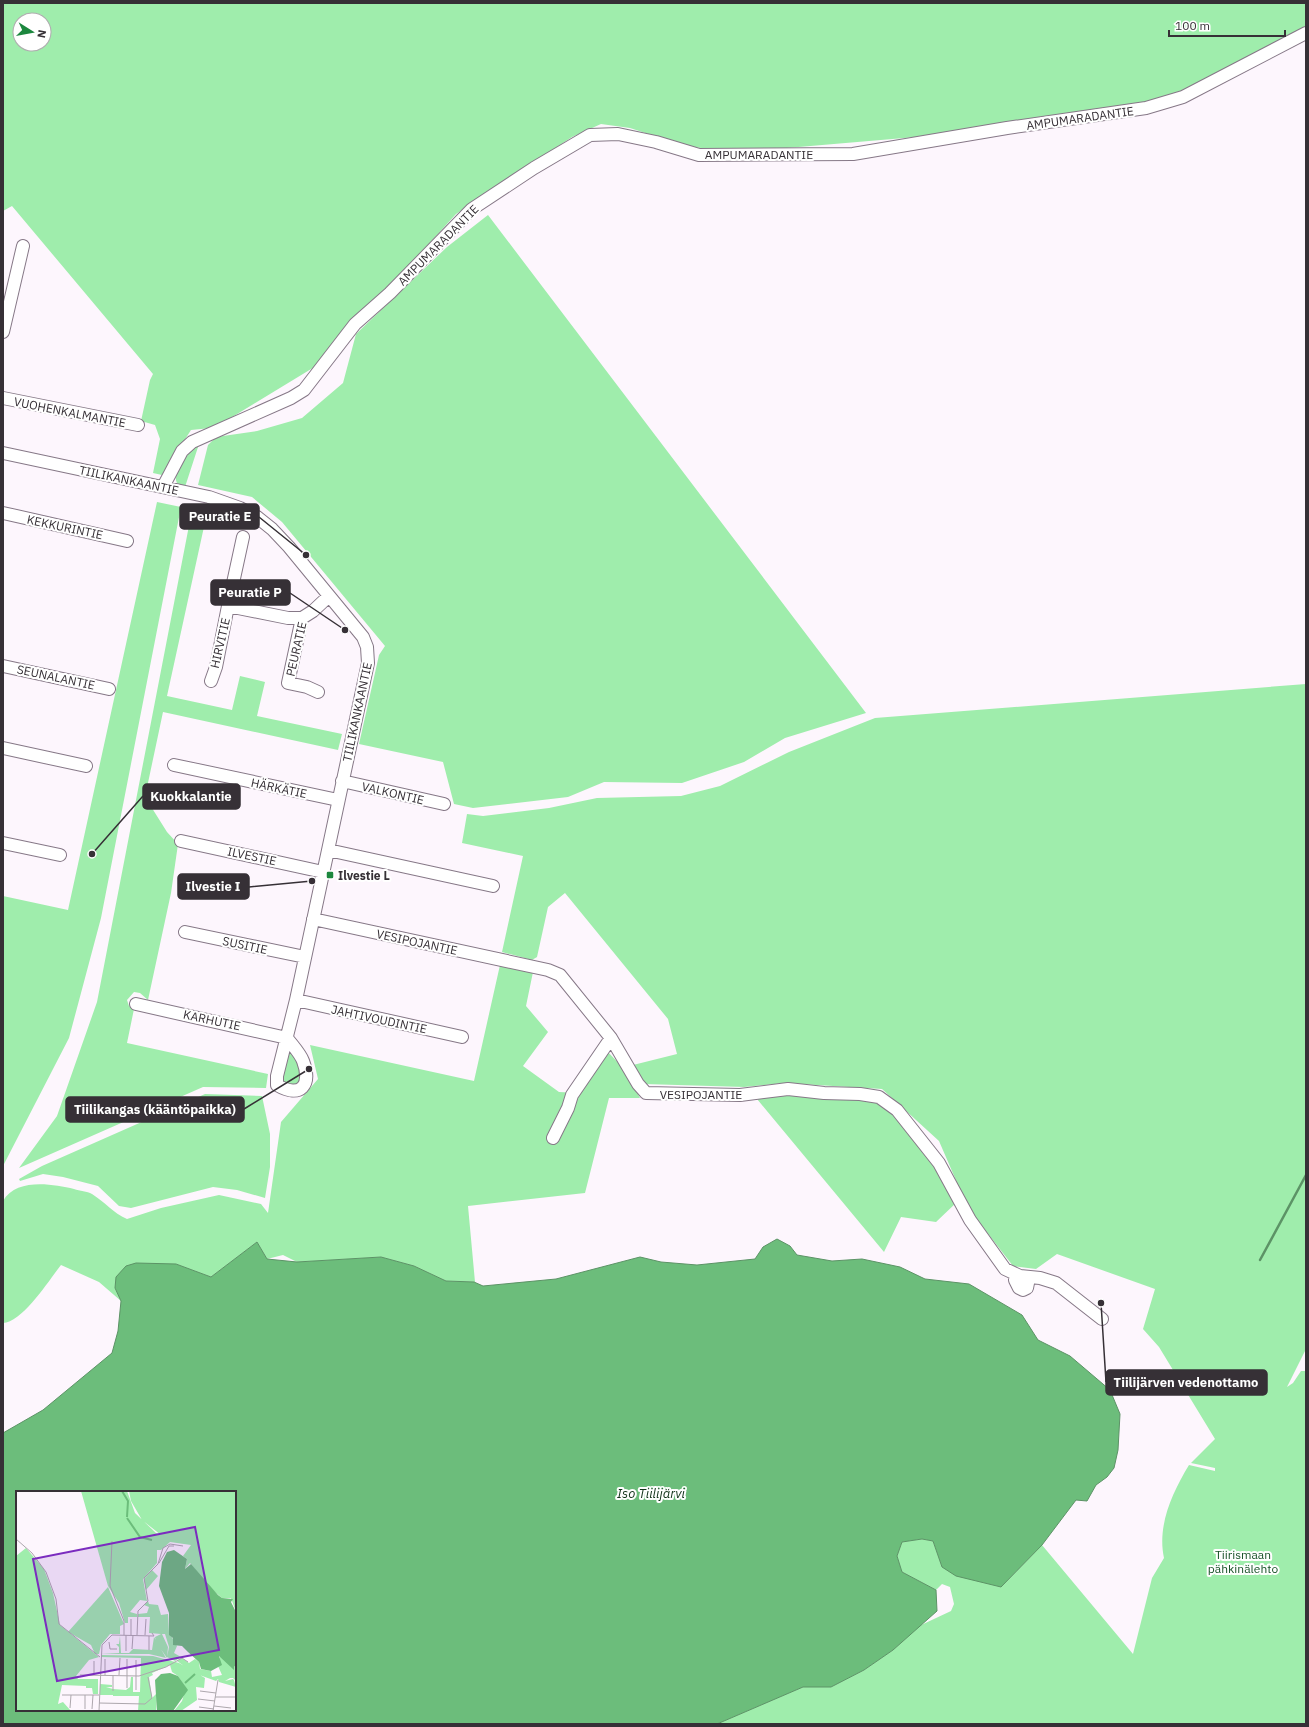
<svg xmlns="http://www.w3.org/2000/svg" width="1309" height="1727" font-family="'IBM Plex Sans',sans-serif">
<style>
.green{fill:#9fedac;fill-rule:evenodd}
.water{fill:#6cbd7b;stroke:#5c9366;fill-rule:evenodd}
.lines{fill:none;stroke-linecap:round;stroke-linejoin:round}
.stream{stroke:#5c9366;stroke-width:2.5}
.minor-casing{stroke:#867887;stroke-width:14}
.minor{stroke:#fff;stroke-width:12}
.poi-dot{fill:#1c873e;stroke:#fff;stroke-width:1.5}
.labels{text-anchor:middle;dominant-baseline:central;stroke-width:4;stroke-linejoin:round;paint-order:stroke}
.street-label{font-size:12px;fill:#363036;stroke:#fff}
.poi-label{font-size:12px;font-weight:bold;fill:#363036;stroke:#fff;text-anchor:start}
.park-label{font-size:12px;fill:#175127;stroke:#fff}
.water-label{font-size:13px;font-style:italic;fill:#103218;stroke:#fff}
.inset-river{fill:none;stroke:#6cbd7b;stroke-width:2}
.inset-road{fill:none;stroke:#ada7ad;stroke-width:1}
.view{fill:#7b2cbf;fill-opacity:0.15;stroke:#7b2cbf;stroke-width:2}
.inset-edge{fill:none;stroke:#363036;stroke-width:2}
.leader{fill:none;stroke:#363036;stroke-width:1.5}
.callout-dot{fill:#363036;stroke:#fff;stroke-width:1.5}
.callout{fill:#363036;stroke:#363036;stroke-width:1.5}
.callout-label{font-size:13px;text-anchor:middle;font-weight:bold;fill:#fff}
</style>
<rect width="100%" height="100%" fill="#fdf6fd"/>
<!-- green -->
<path class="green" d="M3 3H1306V26L1253 57 1183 93 1132 108 916 137 787 148 717 151 679 144 630 128 601 124 572 137 456 214 321 363 229 419 211 428 191 430 162 475 153 473 160 439 155 425 141 421 150 380 153 374 12 206 3 211ZM20 20H44V44H20Z
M488 215 866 713 785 738 744 762 682 783 604 782 568 797 473 808 454 804 443 762 359 744 379 655 385 646 282 522 252 497 198 485 208 445 216 437 257 431 302 418 343 383 356 334 447 247Z
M199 444 185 487 178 485C172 476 178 460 185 452 187 448 194 446 199 444Z
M157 502 181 507 101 918 69 1038 3 1166V896L68 910Z
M192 510 207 513 167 696 232 710 240 676 265 682 257 716 342 734 338 750 163 712 145 797 167 832 178 844 171 893 148 1000 140 993 134 992 127 1000 129 1006 134 1009 127 1043 268 1074 266 1088 203 1087 19 1168 57 1116 97 1002Z
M1306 684V1349L1287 1387 1293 1383 1301 1371H1306V1724H717L803 1687H831L864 1670 893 1650 919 1626 951 1611 954 1604 950 1587 942 1584 936 1590 902 1572 897 1556 902 1542 922 1539 933 1541 942 1567 1001 1587 1042 1545 1133 1654 1152 1578 1164 1558C1157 1526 1172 1493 1189 1465L1215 1471V1468L1191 1463 1215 1439 1159 1347 1143 1329 1155 1289 1057 1254 1036 1269 1013 1266 968 1208 939 1141 882 1089 784 1083 744 1087 644 1084 633 1065 677 1054 668 1019 565 893 548 907 537 957 532 960 502 952 523 856 462 843 467 814 483 816 549 808 597 798 681 796 720 786 789 752 875 718Z
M500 965 533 972 526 1006 548 1032 523 1066 559 1092 580 1093 606 1050 626 1071 640 1098H609L585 1193 468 1206 475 1282 446 1281 414 1266 381 1257 297 1262 283 1255 267 1259 257 1242 211 1277 176 1264 115 1288 121 1301 99 1282 61 1265C49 1280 23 1322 3 1323V1201C16 1178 52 1184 74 1189 80 1191 87 1191 92 1194 105 1202 113 1213 127 1219L161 1208 219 1195 261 1204 268 1213 281 1122 318 1079 310 1045 474 1081Z
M288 1046 303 1068 298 1087 285 1086 283 1080Z
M205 1094 262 1096 270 1134V1167L265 1198 237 1190 213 1187 131 1208 119 1206 98 1186 63 1177 43 1174 20 1181 19 1179 42 1166Z
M785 1094 833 1100 865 1098 883 1103 937 1165 957 1202 936 1222 901 1217 884 1252 757 1099Z"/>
<!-- water -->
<path class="water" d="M777 1239 790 1246 797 1255 832 1261 862 1259 900 1267 925 1279 969 1284 1022 1315 1038 1340 1070 1356 1110 1390 1120 1414 1118 1450 1114 1468 1107 1477 1096 1485 1087 1501 1076 1500 1042 1545 1001 1587 956 1576 942 1567 933 1541 922 1539 902 1542 897 1556 902 1572 936 1590 937 1611 893 1650 864 1670 831 1687H803L717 1724H3V1433L43 1410 112 1353 118 1331 121 1301 115 1288 116 1277 126 1266 136 1263 176 1264 211 1277 257 1242 267 1259 297 1262 381 1257 414 1266 446 1281 474 1282 483 1286 556 1279 640 1257 661 1262 697 1265 755 1259 763 1247ZM17 1492H235V1710H17Z"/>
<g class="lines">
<!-- stream -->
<path class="stream" d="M1260 1260 1306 1175"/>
<defs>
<path id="minor" d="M3 332 23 246
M3 398 138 425
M3 453 209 497 240 508 257 517 272 529 289 547 363 637 367 647 368 663 296 1000 277 1076V1085C301 1099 312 1085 303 1061 300 1053 292 1045 287 1038
M163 487 182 451 192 442 291 398 304 390 355 324 390 293 472 209 534 168 590 135 618 134 656 142 699 155 853 154 1007 128 1146 108 1183 97 1306 33
M3 513 127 541
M228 606 243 537
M3 666 109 689
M211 681 216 667 228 606 288 618H302
M318 692 307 687 288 683 302 618 313 611 329 596
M3 748 86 766
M174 765 338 800
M342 781 444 804
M181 841 323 872
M3 843 60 855
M328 850 493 886
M313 919 548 970 560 975 611 1038 638 1084 646 1093 740 1095 788 1089 824 1093 860 1094 879 1097 897 1110 939 1163 970 1220 1005 1269 1020 1276 1040 1278 1056 1283 1102 1319
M185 932 305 957
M296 1000 462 1037
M136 1004 287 1038
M553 1138 568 1108 572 1095 611 1038
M1016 1275 1015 1280 1019 1288 1023 1290 1027 1288 1028 1283 1025 1277"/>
</defs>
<!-- minor casing -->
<use href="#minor" class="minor-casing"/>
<!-- minor -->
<use href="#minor" class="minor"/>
</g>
<!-- markers -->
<rect class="poi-dot" x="326" y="871" width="8" height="8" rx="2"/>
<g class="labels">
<!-- street labels -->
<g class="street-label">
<text transform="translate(1080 118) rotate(-8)">AMPUMARADANTIE</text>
<text x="759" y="154">AMPUMARADANTIE</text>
<text transform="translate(438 245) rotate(-45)">AMPUMARADANTIE</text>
<text transform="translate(70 412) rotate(11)">VUOHENKALMANTIE</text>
<text transform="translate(129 480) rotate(12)">TIILIKANKAANTIE</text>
<text transform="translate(65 527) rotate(12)">KEKKURINTIE</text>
<text transform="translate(220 643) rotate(-77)">HIRVITIE</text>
<text transform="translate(296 649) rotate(-77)">PEURATIE</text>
<text transform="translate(56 677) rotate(12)">SEUNALANTIE</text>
<text transform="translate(357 712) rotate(-78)">TIILIKANKAANTIE</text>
<text transform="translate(279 788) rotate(12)">HÄRKÄTIE</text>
<text transform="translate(393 793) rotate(13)">VALKONTIE</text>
<text transform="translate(252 856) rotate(12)">ILVESTIE</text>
<text transform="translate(417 942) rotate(12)">VESIPOJANTIE</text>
<text transform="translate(245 945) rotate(12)">SUSITIE</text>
<text transform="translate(379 1019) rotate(12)">JAHTIVOUDINTIE</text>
<text transform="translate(212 1020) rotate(12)">KARHUTIE</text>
<text x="701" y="1094">VESIPOJANTIE</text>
</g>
<!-- poi labels -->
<g class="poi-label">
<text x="338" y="875">Ilvestie L</text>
</g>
<!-- park labels -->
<g class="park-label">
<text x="1243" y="1554">Tiirismaan<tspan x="1243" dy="14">pähkinälehto</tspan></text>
</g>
<!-- water labels -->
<g class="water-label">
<text x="651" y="1493">Iso Tiilijärvi</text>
</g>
</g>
<!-- overview -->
<g transform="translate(16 1491)">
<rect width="220" height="220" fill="#fdf6fd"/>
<path d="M65 0H111L119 22 140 42 145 44 126 29 115 10 113 0H220V121L215 107H206L192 95 174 72 169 78 171 68 167 65 175 54 154 51 145 59H141V72L127 88 131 110 124 109 114 121 121 123V126H112V132H109L103 112 92 95ZM10 57 28 78 37 102 44 134 83 166 73 169 60 185 62 188H82V203H77L76 197H70V195L46 194 42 213 47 211 55 220H0V65ZM136 79 142 85 130 99 128 88ZM92 96 108 133 104 135V143H94L85 154 83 163H79L75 154 52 141ZM132 110 133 113 142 114 145 124 152 123 153 141 161 155 158 162 165 166 159 170 151 166 153 156 149 143H146L152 156 151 167 140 151 139 146 145 143 133 142 134 126H122V123L131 122 133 116 128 114ZM104 145 105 162H113L117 158 136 159 138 146 150 167 133 163H85L103 162V156L100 153H103ZM85 164 137 165 163 172 189 187 188 197 180 196 181 209 165 220H158L166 210 170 197 162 185 156 181 154 174 136 182 137 184 133 186 136 207 141 202 140 220H122L123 205H97V198L110 199 114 196 115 186H117V201H124L125 167 85 166ZM204 165 220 176V195L219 189 217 187H214L209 190 217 188 218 189 220 197V200V196L203 191 202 188 200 190 178 182 161 170 166 167 173 172 179 168 183 171 184 178 195 180 196 186 206 184 202 175ZM84 193 96 194V196H90L97 198V204H84Z" fill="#9fedac"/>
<path d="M158 59 171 68 169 78 175 73 202 104 206 107 217 108 215 111 220 121V176L218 175V179L203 165 206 174 195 180 185 178 183 171 172 161 166 155 157 154V147L153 144V122L143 95 146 71 151 61ZM154 182 162 185 172 199 157 220H141L139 189 145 183Z" fill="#6cbd7b"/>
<path class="inset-river" d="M106 0 112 10 111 26M111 27 124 46 136 49M169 192 179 183"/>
<path class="inset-road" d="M0 48 16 62 30 81 40 108 43 133 84 166M96 50 94 95 108 130V144M143 72 153 55H158M115 144V128M121 144 122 120 132 110 128 87 142 73 147 57 154 53 167 55M129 144 130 128M93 151 94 158H101M116 158 117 144M133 159V145M110 160V144M120 169V199M64 184 123 185 150 176 166 167 172 171M78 184V170M89 184V168M97 184V200M103 184 104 167M111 197V168M184 200 200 202M46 204H83M199 206H220M182 208 199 210M83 212 129 213 136 207 132 186M198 215 215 217M183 216 198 218M54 217 55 204M69 218V204M76 218 77 204M83 220 86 154 96 144 138 145 136 142M197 220 202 189"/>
<path class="view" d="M179 36 203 159 41 190 17 68Z"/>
<rect width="220" height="220" class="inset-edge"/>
</g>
<!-- callouts -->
<path class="leader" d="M306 555L259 517M345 630L290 593M92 854L143 796M312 881L249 887M309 1069L244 1109M1101 1303L1106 1382"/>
<g class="callout-dot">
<circle cx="306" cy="555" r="4"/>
<circle cx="345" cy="630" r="4"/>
<circle cx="92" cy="854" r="4"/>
<circle cx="312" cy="881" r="4"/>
<circle cx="309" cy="1069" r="4"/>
<circle cx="1101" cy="1303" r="4"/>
</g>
<g class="callout">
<rect x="180" y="504" width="79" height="25" rx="4"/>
<rect x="211" y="580" width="79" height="25" rx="4"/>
<rect x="143" y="784" width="97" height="25" rx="4"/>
<rect x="178" y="874" width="71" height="25" rx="4"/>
<rect x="66" y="1097" width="178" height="25" rx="4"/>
<rect x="1106" y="1370" width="161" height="25" rx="4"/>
</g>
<g class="callout-label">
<text x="220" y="521">Peuratie E</text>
<text x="250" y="597">Peuratie P</text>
<text x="191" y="801">Kuokkalantie</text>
<text x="213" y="891">Ilvestie I</text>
<text x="155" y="1114">Tiilikangas (kääntöpaikka)</text>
<text x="1186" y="1387">Tiilijärven vedenottamo</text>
</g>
<!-- border -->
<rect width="1309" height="1727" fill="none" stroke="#363036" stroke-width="8"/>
<!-- north arrow -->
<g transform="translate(32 32) rotate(101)"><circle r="19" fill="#ffffff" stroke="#afacaf"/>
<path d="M0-3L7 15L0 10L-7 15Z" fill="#1c873e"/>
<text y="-6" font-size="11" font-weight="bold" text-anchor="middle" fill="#363036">N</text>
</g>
<!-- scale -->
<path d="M1169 30v6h116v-6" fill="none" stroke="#363036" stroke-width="2"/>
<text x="1175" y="30" font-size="12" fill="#363036" stroke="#ffffff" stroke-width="3" paint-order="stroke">100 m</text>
</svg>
